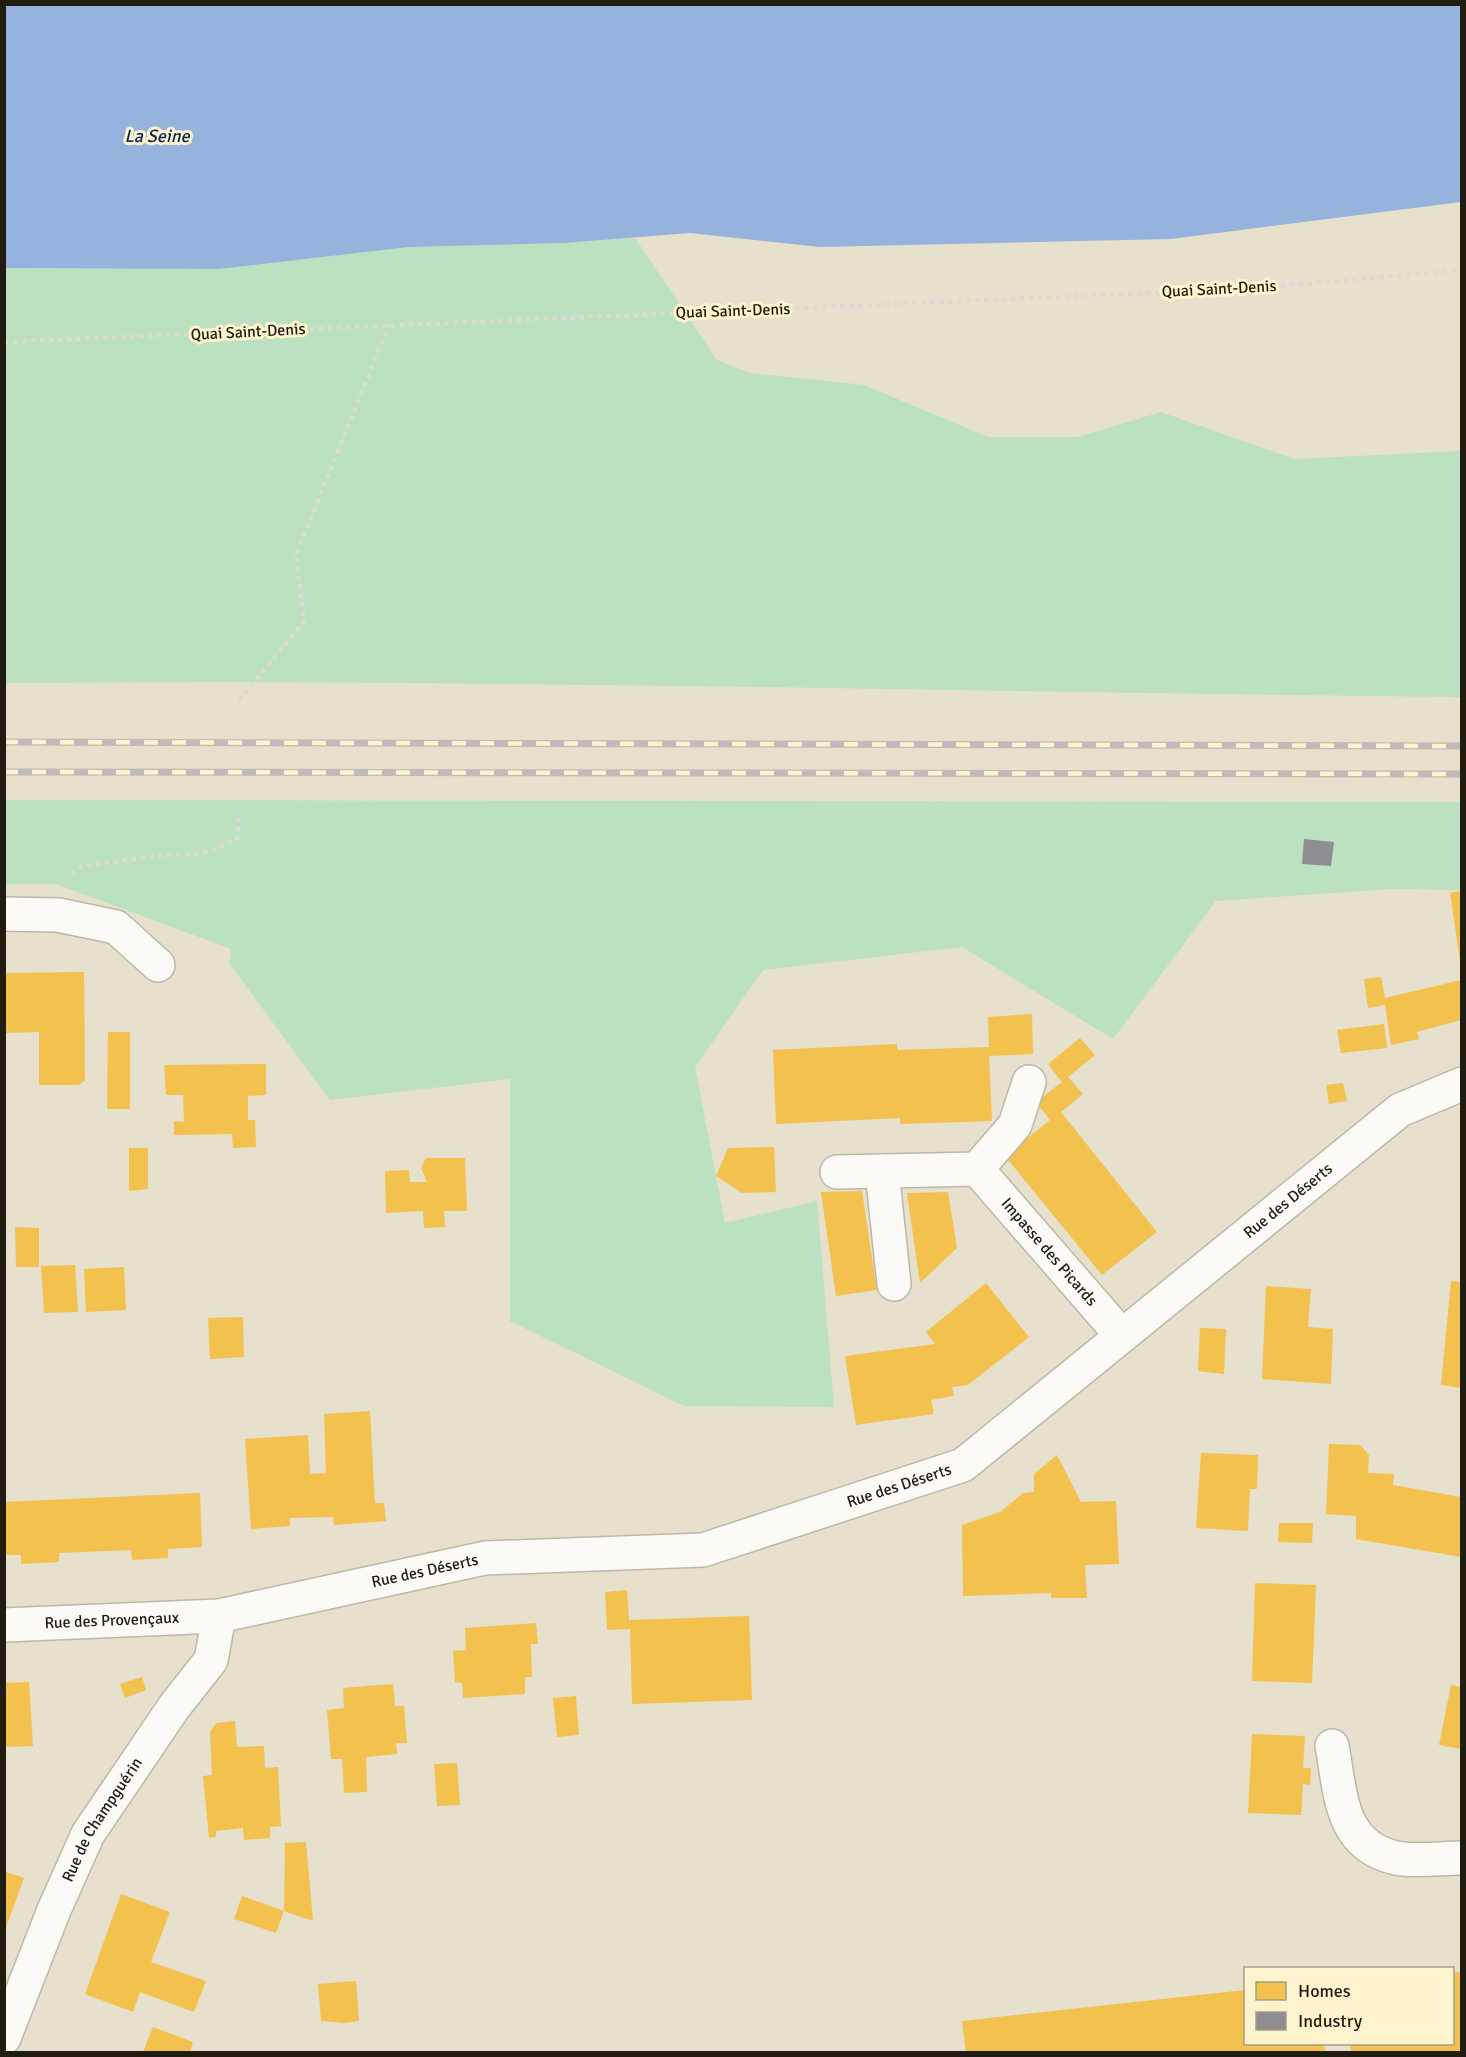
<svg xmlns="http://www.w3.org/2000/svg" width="1466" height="2057" font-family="Signika,sans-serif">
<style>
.green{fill:#bbe1c1}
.water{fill:#96b3dd}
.homes{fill:#f2c14e}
.industry{fill:#8d8d92}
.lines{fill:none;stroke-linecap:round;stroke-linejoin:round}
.minor-casing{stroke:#bcb8a8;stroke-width:36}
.path{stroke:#dcdad4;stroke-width:4;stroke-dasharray:4.5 4.5;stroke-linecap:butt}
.minor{stroke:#fbfaf7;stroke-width:33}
.rail-casing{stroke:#bebcb8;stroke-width:7}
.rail{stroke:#fdf4cf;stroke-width:4.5;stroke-dasharray:14;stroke-linecap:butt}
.labels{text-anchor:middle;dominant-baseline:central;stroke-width:6;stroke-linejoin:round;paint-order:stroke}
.street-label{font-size:16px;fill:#201c0f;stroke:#fdf4cf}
.water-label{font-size:18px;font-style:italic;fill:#0a2852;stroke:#fdf4cf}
</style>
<rect width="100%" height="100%" fill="#e6e0cc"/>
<!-- green -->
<path class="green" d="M635 238 717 360 749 373 864 385 988 437H1078L1161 412 1294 459 1461 451V697C976 692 490 679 5 683L4 268 219 269 409 247 565 243Z
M5 800 1461 802V890L1391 889 1216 901 1113 1039 962 947 763 970 695 1067 725 1223 817 1201 834 1407 684 1406 510 1321V1079L330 1100 229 963 231 949 56 884H5Z"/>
<!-- water -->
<path class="water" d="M4 5H1461V202L1171 239 820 247 690 233 565 243 409 247 219 269 5 268Z"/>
<!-- homes -->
<path class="homes" d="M1461 891V961H1460L1450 893Z
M84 972 85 1080 79 1085H39V1032L4 1033V973Z
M1381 977 1385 998 1461 980V1020L1417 1032 1419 1039 1391 1045 1385 1005 1368 1008 1364 979Z
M1032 1014 1033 1054 989 1056 992 1121 900 1124V1118L776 1124 773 1050 897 1044V1050L989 1047 988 1017Z
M1384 1024 1387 1048 1341 1053 1337 1030Z
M108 1032H130V1109H107Z
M1080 1038 1095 1055 1068 1077 1083 1094 1061 1112 1157 1232 1102 1275 1005 1156 1050 1120 1036 1102 1062 1082 1048 1064Z
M266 1064V1095L248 1096V1120H255L256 1147 233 1148 232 1134 174 1135V1121L184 1122 183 1095H166L164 1065Z
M1343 1083 1347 1101 1329 1104 1326 1085Z
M774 1147 776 1192 742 1193 716 1176 728 1148Z
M129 1148H148V1189L129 1191Z
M426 1158H465L467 1211H444L445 1227 424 1228 423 1211 386 1213 385 1171 409 1170 410 1182H427L421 1168Z
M862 1191 877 1290 836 1296 821 1192Z
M948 1192 957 1248 920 1283 907 1193Z
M15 1227 39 1228V1267H16Z
M75 1265 78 1312 44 1313 41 1266Z
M124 1267 126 1310 86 1312 84 1269Z
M1451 1281 1461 1282V1388L1441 1385Z
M986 1283 1029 1337 968 1385 952 1387 954 1396 931 1400 934 1414 856 1425 845 1356 935 1344 926 1332Z
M1266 1286 1311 1289 1308 1327 1333 1329 1331 1384 1262 1379Z
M243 1317 244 1357 210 1359 208 1318Z
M1200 1328 1226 1329 1224 1374 1198 1371Z
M370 1411 375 1503H384L386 1521 334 1525 333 1517 290 1518V1526L251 1529 245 1439 308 1435 310 1474 326 1473 324 1414Z
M1329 1444 1360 1445 1369 1455 1368 1473 1394 1474 1393 1485 1461 1497V1557L1356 1539V1516L1326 1514Z
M1201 1453 1258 1455 1257 1489H1250L1248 1531 1196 1528Z
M1057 1455 1081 1502 1116 1501 1119 1564 1085 1565 1087 1598H1051V1593L963 1596 962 1525 1000 1512 1023 1493 1034 1492V1474Z
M200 1493 202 1547 168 1549V1558L132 1560 131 1550 59 1553V1562L21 1564V1555H4V1502Z
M1279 1523H1313L1312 1543 1278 1542Z
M1255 1583 1316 1585 1312 1683 1252 1681Z
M627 1590 629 1620 749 1616 752 1700 632 1704 630 1629 607 1630 605 1592Z
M536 1623 538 1644H531L532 1677H525V1694L463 1698 462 1683 455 1682 453 1651 466 1650 465 1628Z
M142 1677 146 1690 125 1698 120 1684Z
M29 1682 33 1746 4 1747V1683Z
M393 1684 395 1706H404L407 1743H396L397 1754 366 1757 367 1792 344 1793 342 1759H331L327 1710 344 1708 343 1688Z
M1451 1685 1461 1687V1749L1439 1745Z
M576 1696 579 1735 557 1737 553 1698Z
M235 1721 237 1747 264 1746 265 1768 278 1767 281 1826 270 1827V1838L244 1840 243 1828 216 1831V1837L209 1838 203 1776 212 1775 210 1732 216 1723Z
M1252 1734 1305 1736 1303 1768H1311L1310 1785 1303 1784 1301 1815 1248 1813Z
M457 1763 460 1805 437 1806 434 1764Z
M306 1842 313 1921 284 1911 285 1843Z
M4 1871 24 1878 5 1930H4Z
M121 1894 170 1912 151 1962 206 1981 194 2012 140 1992 133 2012 85 1994Z
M242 1896 284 1911 276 1933 234 1919Z
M1461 1972V2052H1351L1350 2044H1452V1973Z
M356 1981 359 2021 344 2023 321 2021 318 1984Z
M1245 1990 1246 2044H1324L1325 2052H966L962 2021Z
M153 2027 193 2042 190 2052H143Z"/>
<!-- industry -->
<path class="industry" d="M1304 839 1334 842 1331 866 1302 864Z"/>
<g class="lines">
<defs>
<g id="minor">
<path d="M4 914 58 915 116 927 158 965"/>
<path d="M977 1169 1015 1125 1029 1082"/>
<path d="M882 1171 894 1284"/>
<path id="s1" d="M837 1172 977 1169 1122 1336"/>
<path id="s2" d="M4 1625 219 1616 485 1558 703 1550 963 1465 1400 1110 1462 1084"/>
<path d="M1332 1746C1341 1793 1339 1845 1396 1858 1416 1862 1441 1858 1462 1858"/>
<path id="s3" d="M4 2038 54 1910 88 1834 174 1707 211 1660 219 1616"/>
</g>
</defs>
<!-- minor casing -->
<use href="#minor" class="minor-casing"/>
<!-- path -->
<path class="path" d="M4 342 1245 289 1462 270
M239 700 304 622 296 555 389 325
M71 873 79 867 155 856 203 853 237 840 239 814"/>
<!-- minor -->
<use href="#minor" class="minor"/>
<defs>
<path id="rail" d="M4 742 1462 746
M4 772 1462 774"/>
</defs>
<!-- rail casing -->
<use href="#rail" class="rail-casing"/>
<!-- rail -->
<use href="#rail" class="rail"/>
</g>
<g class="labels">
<!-- street labels -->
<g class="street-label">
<text transform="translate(1219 289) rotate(-3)">Quai Saint-Denis</text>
<text transform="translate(733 311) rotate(-2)">Quai Saint-Denis</text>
<text transform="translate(248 332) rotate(-3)">Quai Saint-Denis</text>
<text stroke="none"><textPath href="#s2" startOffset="1398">Rue des Déserts</textPath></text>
<text stroke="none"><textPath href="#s1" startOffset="250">Impasse des Picards</textPath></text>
<text stroke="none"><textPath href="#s2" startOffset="912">Rue des Déserts</textPath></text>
<text stroke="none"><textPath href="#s2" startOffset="426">Rue des Déserts</textPath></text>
<text stroke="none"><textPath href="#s2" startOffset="108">Rue des Provençaux</textPath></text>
<text stroke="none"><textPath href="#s3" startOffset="240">Rue de Champguérin</textPath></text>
</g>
<!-- water labels -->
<g class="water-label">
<text x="157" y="136">La Seine</text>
</g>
</g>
<!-- border -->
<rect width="1466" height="2057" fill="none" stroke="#201c0f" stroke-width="12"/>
<!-- legend -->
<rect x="1244" y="1967" width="210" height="78" fill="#fdf4cf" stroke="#a59e82" stroke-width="1.5"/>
<rect x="1256" y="1982" width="30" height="18" fill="#f2c14e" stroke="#a59e82" stroke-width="1.5"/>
<text x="1298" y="1997" font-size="18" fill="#201c0f">Homes</text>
<rect x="1256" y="2012" width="30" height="18" fill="#8d8d92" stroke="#a59e82" stroke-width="1.5"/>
<text x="1298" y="2027" font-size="18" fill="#201c0f">Industry</text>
</svg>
